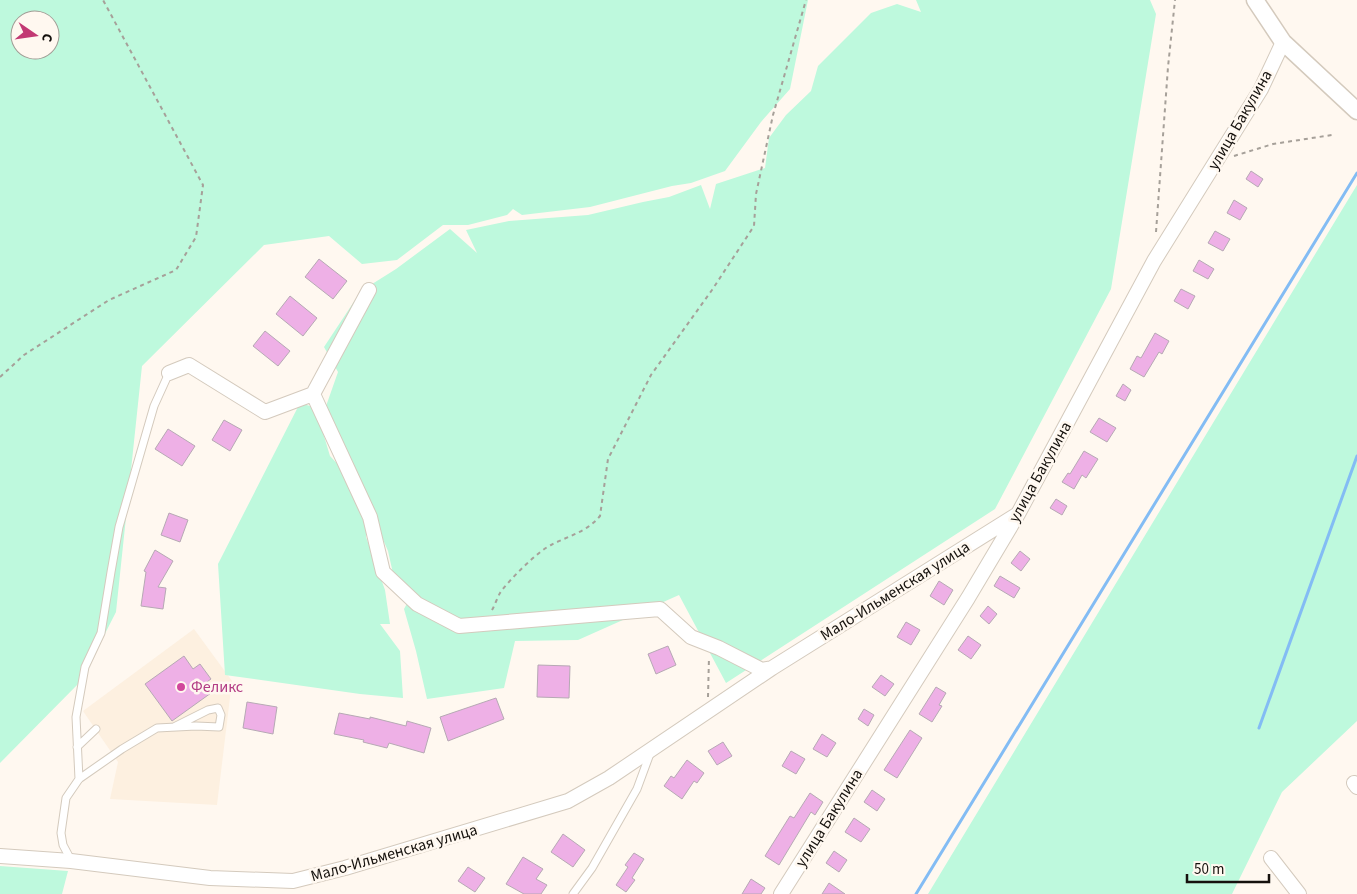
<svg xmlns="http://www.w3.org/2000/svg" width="1357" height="894" font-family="'Source Sans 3',sans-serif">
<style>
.built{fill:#fdf0e0}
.green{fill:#bef9dd;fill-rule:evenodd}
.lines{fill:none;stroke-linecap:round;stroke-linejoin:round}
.stream{stroke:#83bcf4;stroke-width:3}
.building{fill:#eeb0e6;stroke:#b6a9b4}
.service-casing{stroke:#d4cabd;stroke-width:9}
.minor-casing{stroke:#d4cabd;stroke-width:16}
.tertiary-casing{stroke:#d4cabd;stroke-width:19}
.path{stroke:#a6a099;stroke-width:2;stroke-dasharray:4 4;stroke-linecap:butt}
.service{stroke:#fff;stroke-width:7}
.minor{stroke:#fff;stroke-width:14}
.tertiary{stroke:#fff;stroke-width:16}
.hotel-dot{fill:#d1479c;stroke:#fff8f0;stroke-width:2}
.labels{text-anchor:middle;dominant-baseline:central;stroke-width:5;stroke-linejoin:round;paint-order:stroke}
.street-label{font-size:16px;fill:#15110d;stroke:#fff8f0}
.hotel-label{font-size:16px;fill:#b23c85;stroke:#fff8f0;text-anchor:start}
</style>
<rect width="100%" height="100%" fill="#fff8f0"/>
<!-- built -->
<path class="built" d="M194 629 232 681 217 805 110 799 118 762 83 711Z"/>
<!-- green -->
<path class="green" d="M0 0H808L790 89 761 122 725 171 691 183 672 186 590 207 522 215 513 209 507 215 468 225H443L397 260 362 264 329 236 264 245 142 366 116 612 81 681 0 763ZM20 20H50V50H20Z
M916 0H1150L1156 14 1111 289 995 509 726 683 679 595 578 640 515 641 504 688 427 699 416 651 404 609 411 596 396 587 388 551 368 505 366 537 385 590 390 624H380L400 651 403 698 360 694 225 675 218 564 300 403 320 409 321 426 330 456 363 491 325 409 338 372 324 347 361 291 396 269 450 229 477 253 466 230 509 221 588 215 643 202 669 197 701 185 710 209 716 184 765 168 769 138 786 115 811 91 818 66 871 13 897 4 921 12Z
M1357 185V721L1282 792 1232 894H928Z
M0 866 68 871 62 894H0Z"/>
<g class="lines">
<!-- stream -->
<path class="stream" d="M1259 728 1357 456
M916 894 1357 173"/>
</g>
<!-- building -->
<path class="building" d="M1251 171 1263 179 1258 187 1246 179Z
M1234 200 1247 208 1240 220 1227 213Z
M1215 231 1230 239 1223 251 1208 243Z
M319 259 347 281 333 299 305 277Z
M1199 260 1214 269 1208 279 1193 271Z
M1181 289 1195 296 1188 309 1174 301Z
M290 296 317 318 303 336 276 314Z
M265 331 290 351 278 366 253 346Z
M1155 333 1169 341 1162 354 1159 352 1144 377 1130 369 1137 356 1141 358Z
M1123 384 1131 390 1125 401 1116 396Z
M1099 418 1116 428 1107 442 1090 432Z
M224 420 242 430 230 451 212 440Z
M168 429 195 446 182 466 155 449Z
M1084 451 1098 459 1086 478 1082 475 1074 489 1062 482 1068 473 1070 474Z
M1056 499 1067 506 1062 515 1050 508Z
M169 513 188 520 180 542 161 535Z
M155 550 173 561 158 587 166 588 163 609 141 606 146 572 144 571Z
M1020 551 1030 559 1021 571 1011 563Z
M1000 576 1020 588 1014 598 994 586Z
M939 581 953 590 944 605 930 596Z
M988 606 997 614 989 624 980 616Z
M906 622 920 630 911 645 897 637Z
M968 636 981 645 971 659 958 650Z
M668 646 676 665 656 674 648 654Z
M184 656 193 669 200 664 211 679 204 684 211 693 172 721 145 684Z
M538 665 570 666 569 698 537 697Z
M881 675 894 684 885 696 872 687Z
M936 687 946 693 939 705 942 706 932 722 919 714Z
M496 698 504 719 448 741 440 717Z
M247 702 277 707 273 734 243 728Z
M864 709 874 715 868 726 858 719Z
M339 713 370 719V717L406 726 407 721 431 728 424 753 389 743 387 748 363 742 364 740 334 734Z
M910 730 922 738 897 778 884 770Z
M822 734 836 743 827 757 813 749Z
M723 742 732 756 717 765 708 751Z
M791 751 805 759 796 774 782 766Z
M687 760 704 773 697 783 694 781 682 799 664 786 671 776 674 778Z
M872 790 885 799 877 811 864 802Z
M810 793 823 802 815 815 811 812 779 865 765 856 790 816 794 818Z
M854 818 870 829 861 842 845 832Z
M563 834 585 850 573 867 551 852Z
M834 851 847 860 839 872 826 863Z
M634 853 644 859 632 878 635 880 626 892 616 885 628 867 625 865Z
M523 857 543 869 536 879 547 885 541 894H524L506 884Z
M468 867 485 878 475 892 458 881Z
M751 879 765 888 761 894H742Z
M829 883 845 894H822Z"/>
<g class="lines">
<defs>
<path id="service" d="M77 747 96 729
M79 779 76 717 85 667 101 633 111 572 119 527 154 406 169 373
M71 860 63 845 61 833 66 798 79 779 122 749 157 728 196 726 219 727 221 715 218 708 208 710 174 727
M573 894 592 868 637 789 651 751"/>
<path id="minor" d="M169 373 189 365 265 412 313 394 370 517 383 572 417 604 459 626 660 609 691 637 719 648 762 670 772 668
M313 394 369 290
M1354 783 1357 787
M0 856 71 861 210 878 293 881 345 868 568 801 609 778 772 668 1018 514
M1271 858 1299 894
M781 894 968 598 1018 514 1154 261 1261 89 1283 42"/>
<path id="tertiary" d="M1255 0 1283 42 1357 111"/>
</defs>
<!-- service casing -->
<use href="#service" class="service-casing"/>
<!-- minor casing -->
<use href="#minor" class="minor-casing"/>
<!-- tertiary casing -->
<use href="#tertiary" class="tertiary-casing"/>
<!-- path -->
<path class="path" d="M1234 156 1273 144 1332 135
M1156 232 1168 67 1175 0
M0 377 24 355 109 300 176 270 196 237 203 185 103 0
M492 610C495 605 497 598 500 593 508 581 538 551 551 545 568 536 587 532 600 516L608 459 651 375 712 290 754 226 756 194 773 115 806 0
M708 697 709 657"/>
<!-- service -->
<use href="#service" class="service"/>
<!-- minor -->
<use href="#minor" class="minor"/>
<!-- tertiary -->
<use href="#tertiary" class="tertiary"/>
</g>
<!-- markers -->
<circle class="hotel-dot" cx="181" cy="687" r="5"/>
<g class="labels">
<!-- street labels -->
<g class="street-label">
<text transform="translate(1240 120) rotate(-60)">улица Бакулина</text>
<text transform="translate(1040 472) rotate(-61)">улица Бакулина</text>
<text transform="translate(895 591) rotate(-32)">Мало-Ильменская улица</text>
<text transform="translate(829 818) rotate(-58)">улица Бакулина</text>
<text transform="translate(394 853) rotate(-16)">Мало-Ильменская улица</text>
</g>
<!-- hotel labels -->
<g class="hotel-label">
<text x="191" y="687">Феликс</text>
</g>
</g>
<!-- north arrow -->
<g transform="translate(35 35) rotate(103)"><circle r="24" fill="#fff8f0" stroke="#a19c95"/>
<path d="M0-4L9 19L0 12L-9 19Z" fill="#c23973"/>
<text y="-8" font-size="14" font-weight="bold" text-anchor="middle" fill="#15110d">С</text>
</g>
<!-- scale -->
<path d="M1187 874v8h82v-8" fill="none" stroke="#15110d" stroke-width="2.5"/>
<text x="1194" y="874" font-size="15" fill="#15110d" stroke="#fff8f0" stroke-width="4" paint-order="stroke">50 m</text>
</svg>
